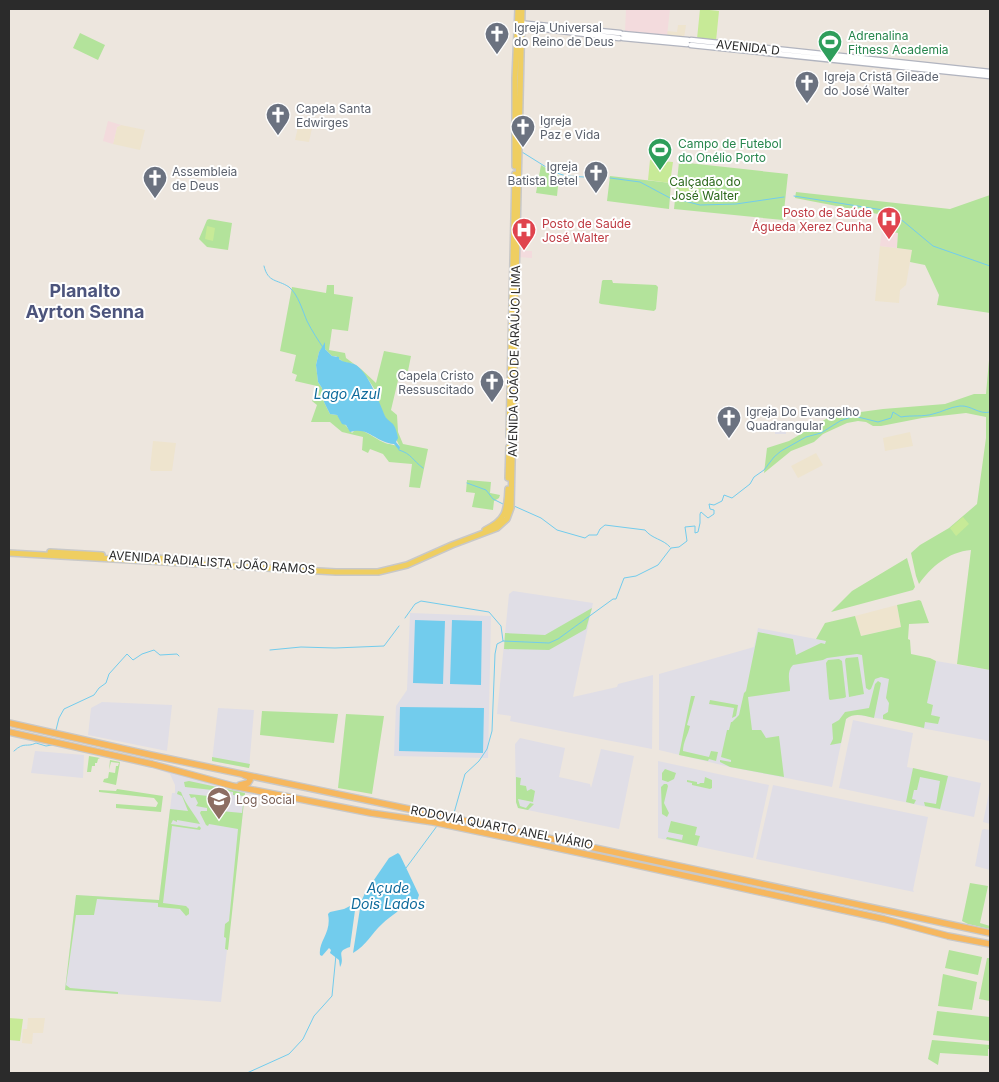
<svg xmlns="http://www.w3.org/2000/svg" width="999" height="1082" font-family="Inter,sans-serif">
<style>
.industrial{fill:#e0dee6}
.education{fill:#eee4ce}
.medical{fill:#f3dbdd}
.green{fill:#b3e39b;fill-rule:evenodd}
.pitch{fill:#c7ea97}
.water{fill:#72cced}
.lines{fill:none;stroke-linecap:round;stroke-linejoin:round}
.stream{stroke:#72cced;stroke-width:1}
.secondary-casing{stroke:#b1b4bf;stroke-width:7}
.primary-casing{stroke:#c8c8c8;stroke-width:8}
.trunk-casing{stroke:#c8c8c8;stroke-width:8}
.secondary{stroke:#fff;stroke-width:4.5}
.primary{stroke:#efce61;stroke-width:5}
.trunk{stroke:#f6b75e;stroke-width:5.5}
.labels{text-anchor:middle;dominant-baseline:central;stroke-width:4;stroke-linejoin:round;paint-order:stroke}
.worship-label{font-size:12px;fill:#5b616d;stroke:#fff;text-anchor:start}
.leisure-label{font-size:12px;fill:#27864d;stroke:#fff;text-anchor:start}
.street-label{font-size:12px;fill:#2b2b2b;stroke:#fff}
.park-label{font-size:12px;fill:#2b681b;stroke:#fff}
.health-label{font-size:12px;fill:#be3a42;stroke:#fff;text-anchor:end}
.education-label{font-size:12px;fill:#785e54;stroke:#fff;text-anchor:start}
.water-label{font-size:14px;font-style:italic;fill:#0f6b9c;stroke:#fff}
.district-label{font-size:18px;font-weight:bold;fill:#4c547c;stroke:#fff}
</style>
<rect width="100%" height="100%" fill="#ede6de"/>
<!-- industrial -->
<path class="industrial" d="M769 425H786V434H775V429H769Z
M513 591 593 603 573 697 617 687 618 684 653 675 652 749 510 721 511 716 497 714 509 594Z
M410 613 491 616 488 758 394 756 396 706 407 690Z
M758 628 900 655 887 720 854 714 846 719 832 787 730 767 659 750V674L754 647Z
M936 661 990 670V741L921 728Z
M102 702 172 705 167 751 88 735 91 708Z
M218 708 254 710 249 768 212 761Z
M853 720 913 733 907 767 981 783 974 817 839 788Z
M520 738 565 748 559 777 590 784 591 788 601 749 634 756 619 829 518 808 516 802 515 744Z
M35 751 84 755 83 778 31 773Z
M658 761 769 785 753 858 658 838Z
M160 768 303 803 245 793 221 1002 65 990 76 895 159 900 172 793H175V785L170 774 159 770Z
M773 785 928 817 913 890 914 892 756 859Z
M990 788V824L983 822Z
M984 829 990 830V870L975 866 982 830Z"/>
<!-- education -->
<path class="education" d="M678 25H686L684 38 667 36V31L677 32Z
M121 125 145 130 140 150 113 144 117 127Z
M298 127 312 128 309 142 295 140Z
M880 246 912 250 906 285 900 290 899 303 875 301Z
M910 432 913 446 885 451 883 438Z
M153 441 176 443 172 471H151L150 469Z
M816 453 823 465 798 478 791 466Z
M897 605 901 627 860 636 855 616Z
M28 1018H45L43 1033H33L32 1044 22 1043 23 1029H27Z"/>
<!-- medical -->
<path class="medical" d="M626 9H670L667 36 625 32Z
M108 121 121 125 117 127 113 144 103 141Z
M882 230 898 233 897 248 880 246Z
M519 243 526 244V251H532V258L519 257Z"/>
<!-- green -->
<path class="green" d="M80 33 105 45 98 60 73 48Z
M679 162 788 174 783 220 674 209Z
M541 165 559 176 557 196 536 193Z
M610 176 671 183 669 209 607 201Z
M796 192 950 209 990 195V313L937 305 939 295 925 265 910 262 912 250 897 248 898 233 882 230 883 215 795 198Z
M209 219 232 223 228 250 207 247 199 239 207 220Z
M603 280H612L613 283 656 285 658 287 656 309 654 311 601 304 599 303 602 281Z
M327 285H334V294L353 297 348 331 332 329 329 350 345 353 346 358 361 369 376 383 384 351 411 356 408 371 400 372 391 410 397 415 398 432 403 444 428 449 420 488 409 487 412 464 389 462 383 454 370 449 368 453 362 450 363 437 342 432 330 422H311L317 405 312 401 317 386 295 381 297 375 292 373 296 355 280 351 292 287 326 293ZM325 344V349L332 356H336L343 362 354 364 368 379 375 390 378 403 400 447C394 444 389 445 383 442 374 438 367 431 356 429L352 433 337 415 330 414 324 402 322 388 318 382 316 365 319 352Z
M990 349V670L957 664 971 550C948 552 931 567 919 584L916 576 911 553 920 545 949 528 977 504 986 438V417L966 413 922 418 881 426H873L866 422 858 421 847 423 823 434 814 442 791 451 764 473 767 448 789 441 831 416 883 409 945 404 974 394H986Z
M467 480 491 482 490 493 500 495 499 498 494 501 493 510 472 507 475 493 466 492Z
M907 558 915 587 913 590 831 612 852 591Z
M919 600 921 601 929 623 909 624 908 639 910 640 911 654 930 658 936 661 927 703 933 705 931 715 940 717 938 724 925 722 924 728 883 719V715L888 712 889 703 886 698 889 679 881 677 875 679 871 689 869 690 866 688 862 655 857 654 827 658 823 660 793 665C786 672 790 682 790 691L748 697 752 730H761L766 738 779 736 784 777 730 767 720 762V760L731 762V760L721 757 727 730H729L731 722H732L739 715 744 693 746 691 758 632 793 639 796 655 821 643 825 644 826 641 816 639 825 623 855 616 861 636 901 627 897 605Z
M592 608 586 629 549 650 504 649 505 633 545 635Z
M858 657 864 694 849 697 845 660 846 658Z
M839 659 842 661 846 697 844 698 830 700 829 699 826 663 828 660Z
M878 681 881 683 874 718C864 716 855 712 846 719L841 743 830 745 833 739 832 724 839 720 845 712 869 708 875 684Z
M691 696H695L687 725 690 726C688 735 683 742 683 751L709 757 711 751 718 752 716 761 709 759 708 761 679 755Z
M710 700 738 705 736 716 732 718 734 708 709 704Z
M262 711 338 714 334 743 260 735Z
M346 714 384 716 372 794 338 788Z
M89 756 100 758 98 759 97 763H95V766H92L91 772H87Z
M212 757 250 764 249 768 212 761Z
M110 760 120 762 116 785 103 782 104 779 108 778 109 772 115 773 116 766H118L119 763 111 762 109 770Z
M913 768 948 776 940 809 925 806 924 802 936 804 940 781 920 777 917 790H914L912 799 916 800 914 804 906 802Z
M665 769 676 773 674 779 668 782 662 780V773Z
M516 777 521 778 520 785 526 786 527 791 531 789 535 791 533 802 518 799 520 806 526 808 530 803 534 804 528 810 518 808 516 802Z
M705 777 712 780V788L710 789 692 785V783L687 782V780L697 782V784H699L700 783H704Z
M189 781 245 793 228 950 225 949 226 938 224 937 225 924 229 921 238 829 209 824 208 826 206 825 200 813 201 811H207V808L196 806 198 803 195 797 191 798 189 794 218 797 221 801V811L242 813 244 796 233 795V792L226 791 225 797 221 791 185 787 184 782Z
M664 784H667L668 786 664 803 669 813 667 817 662 814 661 787Z
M117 789 163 796 161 812 116 808V804L156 807 158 803 154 798 99 792V790L116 791Z
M178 791 181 792C186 805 194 813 200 824L177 820V822L173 820 171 824 197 828 199 826 201 828 200 830 172 826 163 903 186 906 189 909V914L186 916 180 909 158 907V903L97 899 94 915H76L66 985 70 988 118 992V994L65 990 76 895 159 900 170 809 188 811 182 796 177 794Z
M671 821 697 827 695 835 700 836 697 846 666 839 667 837 682 840 683 835 668 832Z
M970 883 988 886 980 923 990 926V929L968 924 962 921Z
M949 950 982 957 978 975 945 968Z
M987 958H990V1001L979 999Z
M943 974 977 982 972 1010 938 1006Z
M937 1011 990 1017V1041L933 1035Z
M932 1040 990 1045V1049H988V1056L940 1053 938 1065 928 1059Z"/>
<!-- pitch -->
<path class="pitch" d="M700 9 719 11 716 41 697 39Z
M650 160 673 162 670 183 648 180Z
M681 176 700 178 699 193 680 191Z
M207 226 215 228 213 241 205 239Z
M963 517 969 524 956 536 950 528Z
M9 1018 23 1019 20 1041 9 1040Z"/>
<!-- water -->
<path class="water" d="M325 342V349L332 356 339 357V359C344 363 349 362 354 364 367 369 380 404 385 416 386 419 390 421 393 424 396 428 397 433 398 438L396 442 400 447 399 450 394 444C375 442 368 426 350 432L346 425 342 424 337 415 330 414 324 402 322 388 318 382 316 365 319 352Z
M415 620 445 621 443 684 413 683Z
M452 620 482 621 481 685 450 684Z
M400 707 484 708 483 753 399 751Z
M398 853 400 855 419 895 417 901 407 899C402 911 391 915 382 924 372 933 366 946 353 953L361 902 365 893 389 858Z
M356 903 350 947C334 952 346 956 340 967L339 960 330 953 331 950 329 948 322 956 320 955C318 941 332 933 328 914L330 912 344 909Z"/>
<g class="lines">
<!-- stream -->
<path class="stream" d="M522 152 554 172 566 176 603 178
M610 178 640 182 670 198
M794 196 883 210 903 221 933 246 990 266
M677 199 700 205 736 204 784 197
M264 266C268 283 277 279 289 287 298 294 303 312 307 321 312 331 318 340 324 349
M399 450C412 454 412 460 423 468
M467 483 486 490 493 499 503 504
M514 506 541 518 557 530 585 538 589 535H597L600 529 605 525 645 530C652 539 663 539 670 547
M405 618 415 604 421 601 489 612 501 626 503 641 549 643 558 639 613 599H616L624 578 636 576 658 565 671 548 679 547 687 541 685 527 695 526V533L698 532 700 523V514L701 512 708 518 714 514V510L710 509 709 504 714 505 722 501 724 495 732 498 750 484 754 477 764 470 774 457 781 451 806 437 821 433 840 421 854 416 878 422 891 418 893 412 901 417C912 415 923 417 933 414 942 412 950 407 960 406 971 405 979 415 990 412
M270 650 301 647 335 648 384 646 399 626
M56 730 59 718 64 709 94 695 99 688 106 683 109 674 127 654 133 660 142 654 154 650 160 655 177 654 179 656
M14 751C25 741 26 748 36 743L46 746 52 745
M452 814 454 813 465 774 479 761 487 749 492 731 495 654 497 644 503 641
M406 868 437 826
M247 1073 289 1054 303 1039 314 1016 332 996 336 955"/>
<defs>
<path id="secondary" d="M518 23 620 33
M519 26 619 38
M623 34 688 40
M623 38 687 44
M691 40 990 72
M691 45 990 76"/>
<path id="primary" d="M515 166V78L518 9
M509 436 515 174
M508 478 509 447
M485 530C506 520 507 511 508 489
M50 552 102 555
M9 553 336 572H378L407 565 452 545 497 528 507 519 511 508 522 9
M115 556 174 559"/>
<path id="trunk" d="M9 723 151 755 581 845 990 933
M9 732 152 764 233 786 371 813 433 822 609 859 884 919 948 936 990 944
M240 785 248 783 250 780 249 777 244 775"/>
</defs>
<!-- secondary casing -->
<use href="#secondary" class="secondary-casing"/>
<!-- primary casing -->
<use href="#primary" class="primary-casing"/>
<!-- trunk casing -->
<use href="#trunk" class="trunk-casing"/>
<!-- secondary -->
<use href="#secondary" class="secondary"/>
<!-- primary -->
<use href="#primary" class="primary"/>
<!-- trunk -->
<use href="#trunk" class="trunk"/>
</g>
<!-- icons -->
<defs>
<symbol id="church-pin" viewBox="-11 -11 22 30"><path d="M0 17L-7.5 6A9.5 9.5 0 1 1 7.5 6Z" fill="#6b7280" stroke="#fff"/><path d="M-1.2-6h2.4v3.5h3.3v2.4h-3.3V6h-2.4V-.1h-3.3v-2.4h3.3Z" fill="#fff"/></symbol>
<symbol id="stadium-pin" viewBox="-11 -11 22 30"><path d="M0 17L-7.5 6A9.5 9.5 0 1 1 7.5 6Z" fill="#2e9e5b" stroke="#fff"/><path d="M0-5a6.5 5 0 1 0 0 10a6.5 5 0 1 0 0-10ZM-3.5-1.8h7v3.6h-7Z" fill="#fff"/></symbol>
<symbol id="hospital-pin" viewBox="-11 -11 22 30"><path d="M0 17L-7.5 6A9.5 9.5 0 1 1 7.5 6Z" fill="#e0444e" stroke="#fff"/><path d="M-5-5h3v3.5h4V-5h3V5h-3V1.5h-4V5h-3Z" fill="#fff"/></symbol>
<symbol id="university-pin" viewBox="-11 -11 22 30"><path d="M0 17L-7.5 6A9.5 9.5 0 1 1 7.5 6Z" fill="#8d6e63" stroke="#fff"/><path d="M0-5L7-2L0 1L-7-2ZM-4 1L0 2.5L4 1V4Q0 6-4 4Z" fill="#fff"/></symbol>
</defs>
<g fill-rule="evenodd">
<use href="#church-pin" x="483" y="20" width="28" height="38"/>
<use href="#stadium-pin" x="816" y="28" width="28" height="38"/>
<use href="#church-pin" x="793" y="69" width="28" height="38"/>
<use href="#church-pin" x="264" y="101" width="28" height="38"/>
<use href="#church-pin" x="509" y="113" width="28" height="38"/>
<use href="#stadium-pin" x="646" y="136" width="28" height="38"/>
<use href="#church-pin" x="582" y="159" width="28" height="38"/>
<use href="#church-pin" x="141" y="164" width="28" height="38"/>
<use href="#hospital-pin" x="875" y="205" width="28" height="38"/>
<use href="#hospital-pin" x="510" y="216" width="28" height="38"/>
<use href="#church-pin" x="478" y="368" width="28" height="38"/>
<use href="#church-pin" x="715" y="404" width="28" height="38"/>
<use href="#university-pin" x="205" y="785" width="28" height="38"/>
</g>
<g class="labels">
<!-- worship labels -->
<g class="worship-label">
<text x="514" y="27">Igreja Universal<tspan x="514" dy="14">do Reino de Deus</tspan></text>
<text x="824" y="76">Igreja Cristã Gileade<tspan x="824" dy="14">do José Walter</tspan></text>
<text x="296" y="108">Capela Santa<tspan x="296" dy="14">Edwirges</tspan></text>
<text x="540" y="120">Igreja<tspan x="540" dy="14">Paz e Vida</tspan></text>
<text x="578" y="166" text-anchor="end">Igreja<tspan x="578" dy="14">Batista Betel</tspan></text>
<text x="172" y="171">Assembleia<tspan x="172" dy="14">de Deus</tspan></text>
<text x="474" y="375" text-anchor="end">Capela Cristo<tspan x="474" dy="14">Ressuscitado</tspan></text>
<text x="746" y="411">Igreja Do Evangelho<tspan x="746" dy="14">Quadrangular</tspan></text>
</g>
<!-- leisure labels -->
<g class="leisure-label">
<text x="848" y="35">Adrenalina<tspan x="848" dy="14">Fitness Academia</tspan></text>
<text x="678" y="143">Campo de Futebol<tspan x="678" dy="14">do Onélio Porto</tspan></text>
</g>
<!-- street labels -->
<g class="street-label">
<text transform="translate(748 47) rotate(6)">AVENIDA D</text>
<text transform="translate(514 361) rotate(-89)">AVENIDA JOÃO DE ARAÚJO LIMA</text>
<text transform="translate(212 562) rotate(4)">AVENIDA RADIALISTA JOÃO RAMOS</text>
<text transform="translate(502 827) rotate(11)">RODOVIA QUARTO ANEL VIÁRIO</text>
</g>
<!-- park labels -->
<g class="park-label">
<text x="705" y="181">Calçadão do<tspan x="705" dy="14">José Walter</tspan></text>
</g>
<!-- health labels -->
<g class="health-label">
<text x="872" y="212">Posto de Saúde<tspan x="872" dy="14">Águeda Xerez Cunha</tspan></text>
<text x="542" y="223" text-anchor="start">Posto de Saúde<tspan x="542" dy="14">José Walter</tspan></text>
</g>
<!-- education labels -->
<g class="education-label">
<text x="236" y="799">Log Social</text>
</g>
<!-- water labels -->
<g class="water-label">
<text x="347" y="393">Lago Azul</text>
<text x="388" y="887">Açude<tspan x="388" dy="16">Dois Lados</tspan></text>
</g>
<!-- district labels -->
<g class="district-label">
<text x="85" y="290">Planalto<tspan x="85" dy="21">Ayrton Senna</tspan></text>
</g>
</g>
<!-- border -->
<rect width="999" height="1082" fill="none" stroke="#2b2b2b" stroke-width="20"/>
</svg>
